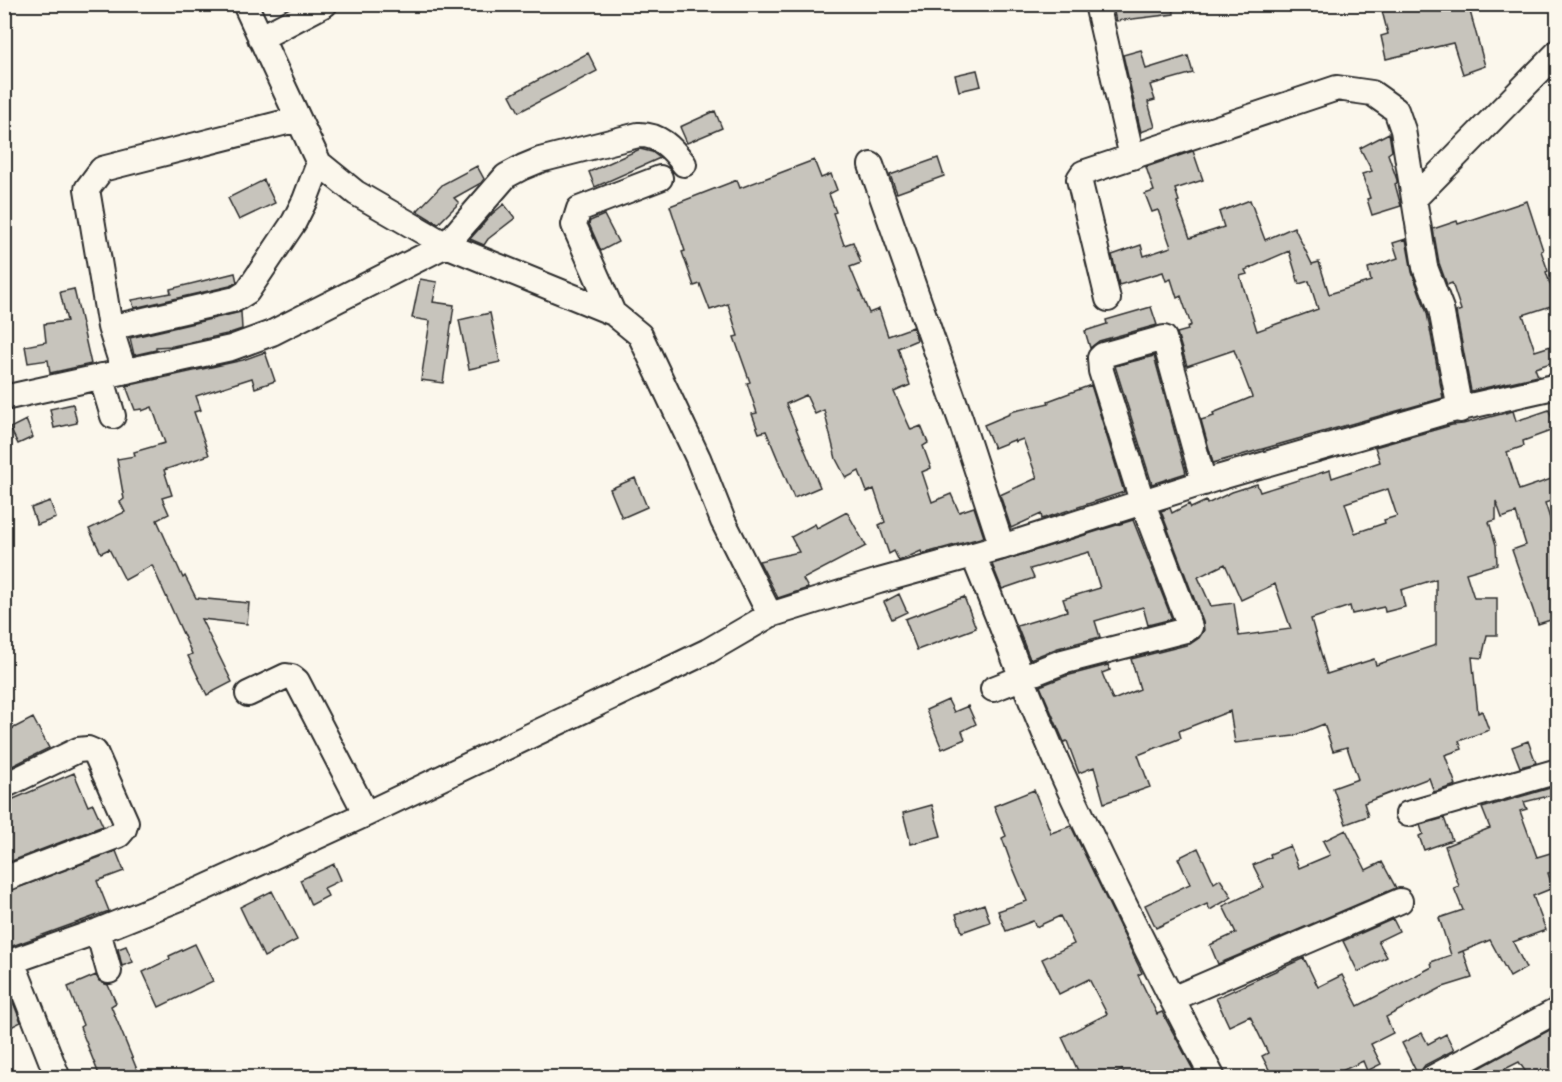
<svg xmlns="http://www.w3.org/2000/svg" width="1562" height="1082" font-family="'Architects Daughter',sans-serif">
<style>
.building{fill:#c7c4bc;stroke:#2b2b2b;stroke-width:1.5;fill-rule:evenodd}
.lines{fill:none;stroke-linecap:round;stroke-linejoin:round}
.minor-casing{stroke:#2b2b2b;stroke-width:28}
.minor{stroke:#fbf7ec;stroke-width:24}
</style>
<rect width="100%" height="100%" fill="#fbf7ec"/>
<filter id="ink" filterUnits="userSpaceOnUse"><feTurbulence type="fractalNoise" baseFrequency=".0167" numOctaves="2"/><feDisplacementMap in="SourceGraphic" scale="12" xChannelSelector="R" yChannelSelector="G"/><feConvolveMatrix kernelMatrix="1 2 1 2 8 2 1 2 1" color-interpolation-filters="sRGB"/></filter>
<g filter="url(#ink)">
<!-- building -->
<path class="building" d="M1112 4H1173L1174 14 1116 21Z
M1411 4H1468L1485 66 1463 74 1453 43 1386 59 1381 36 1388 34 1382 11Z
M1141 50 1146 69 1188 56 1193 73 1150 85 1155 100 1148 102 1155 127 1141 132 1123 55Z
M588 53 597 71 519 112 510 95Z
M977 70 981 86 959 91 955 75Z
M715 111 722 128 687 143 680 127Z
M1389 133 1392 151 1388 154 1397 180V183L1395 184 1401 206 1372 215 1367 199 1370 198 1362 174 1372 171 1360 148Z
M640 149 652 152 660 158 595 187 589 172Z
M1193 151 1203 180 1175 189 1179 201 1177 202 1190 238 1224 227 1219 212 1250 200 1265 240 1294 227 1312 264 1319 262 1329 294 1371 281 1368 268 1398 258 1393 243 1406 239 1412 272 1427 313 1443 398 1213 463 1201 420 1214 416 1213 413 1252 397 1234 350 1187 366 1177 333 1188 330 1187 327 1191 325 1181 296 1177 298 1171 279 1166 281 1163 272 1119 285 1112 255 1141 245 1144 256 1171 247 1158 210 1152 212 1145 194 1154 191 1146 167ZM1289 251 1299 284 1309 281 1318 309 1257 331 1240 276 1247 274 1245 270Z
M938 158 944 176 897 193 890 175Z
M814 160 821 178 831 174 837 190 829 194 836 212 833 213 844 245 853 242 861 263 850 267 869 313 879 309 888 336 913 327 917 340 898 348 910 385 894 392 911 430 921 426 928 443 923 446 931 468 922 472 932 502 951 494 959 512 974 507 984 537 922 554 921 551 899 561 894 551 889 554 879 525 885 522 874 489 867 492 859 471 846 478 836 459 824 410 815 414 806 395 786 404 820 487 794 498 766 431 759 433 752 414 757 413 747 383 750 382 734 337 738 336 728 304 710 310 700 284 694 286 682 252 685 251 670 206 737 180 740 188Z
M477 166 484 179 481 183 454 198 459 203 438 224 417 211 443 184Z
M264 180 275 203 239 220 228 198Z
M1527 201 1543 250 1541 251 1548 271 1546 272 1557 304 1523 315 1535 351 1557 344V361L1535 368 1538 376 1471 391 1456 312 1461 310 1452 283 1447 285 1439 263 1433 229 1457 221 1458 224Z
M504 204 515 218 488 239 484 245 470 239 492 214Z
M604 215 618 242 601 251 589 224 590 221Z
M235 273 237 282 230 286 134 308 132 300 171 293 170 289Z
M420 279 437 282 433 302 454 305 443 383 421 380 430 321 412 318Z
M74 289 91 364 50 373 48 360 28 363 25 346 46 342 44 324 67 321 60 292Z
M1151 307 1157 325 1099 341 1090 348 1085 331 1107 324 1106 320Z
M241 312 242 329 227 334 173 346 156 347V350L134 355 130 338Z
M490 313 500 362 469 369 459 320Z
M265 352 275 381 255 388 252 378 196 396 201 410 194 412 209 455 164 470 172 495 162 498 169 514 157 520 183 578 185 576 196 598 249 603 247 624 201 619 232 682 207 695 188 656 192 654 152 565 125 580 109 549 101 553 89 529 125 512 120 502 124 499 117 459 135 456 134 452 165 443 152 407 142 411V409L135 410 126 386 243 360Z
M1154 356 1186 473 1152 484 1115 366Z
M1091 385 1124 492 1042 519 1041 514 1011 528 1000 495 1037 478 1023 439 1015 442 1014 440 994 448 984 425 1010 414V412L1049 403 1048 401Z
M73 404 77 423 54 428 50 409Z
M1549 410 1556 429 1523 441 1524 446 1507 452 1519 490 1557 477V499L1545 503 1557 540V618L1538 624 1512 550 1526 545 1516 513 1502 518 1496 501V520L1489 522 1496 545 1497 564 1466 573 1474 598H1497V635H1487L1482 658 1472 657 1478 713 1482 711 1489 730 1459 741 1462 749 1445 755 1456 785 1434 792 1429 778 1364 803 1368 816 1346 824 1333 788 1358 779 1347 747 1333 751 1324 724 1294 736 1235 743 1230 711 1179 731 1181 738 1138 755 1150 787 1104 803 1094 767 1079 773 1067 741 1064 742 1040 686 1066 676 1108 665 1110 670 1102 673 1113 700 1140 689 1131 659 1190 644 1199 638 1204 630 1203 622 1161 511 1170 508 1172 513 1189 504 1191 508 1206 501 1207 504 1232 492 1257 484 1260 492 1330 470 1332 478 1380 462 1375 447 1452 425 1463 424 1513 411 1516 421ZM1388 489 1397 516 1384 520 1385 523 1355 533 1345 503ZM1225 564 1241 600 1275 584 1291 629 1239 636 1234 603 1211 606 1198 577ZM1436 579V645L1376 665 1374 659 1327 674 1311 619 1350 606 1352 614 1384 607 1385 612 1405 607 1401 590Z
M26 420 33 437 18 444 10 428Z
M635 478 647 507 622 518 610 489Z
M50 501 56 518 37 525 31 508Z
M847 512 866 546 803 579 808 588 778 598 759 561 799 552 791 537 815 524 817 528Z
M1133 520 1172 619 1148 625 1143 607 1095 621 1100 637 1058 648 1030 659 1017 626 1067 611 1063 599 1100 588 1089 552 1030 569 1034 578 1002 589 992 564Z
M899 594 907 612 892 619 884 602Z
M964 597 976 628 917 650 905 619Z
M948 700 954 712 968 706 976 724 962 731 965 739 942 749 926 710Z
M33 718 49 748 4 770V733Z
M1528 741 1536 763 1520 767 1512 747Z
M74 773 88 806 93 804 103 826 4 864V803Z
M1557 786V794L1524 802 1527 809 1520 811 1537 857 1557 851V871L1548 873 1553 888 1533 896 1546 930 1513 942 1526 968 1510 977 1490 940 1458 953 1463 951 1472 978 1443 987 1386 1017 1393 1033 1371 1044 1381 1064 1367 1071 1363 1061 1329 1077H1273L1262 1056 1268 1053 1250 1016 1229 1026 1216 998 1304 958 1318 987 1342 975 1358 1006 1432 967 1431 962 1451 955 1439 918 1463 910 1454 888 1459 886 1445 846 1490 828 1482 808Z
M1034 790 1051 833 1071 826 1142 973 1138 975 1157 1014 1162 1012 1197 1077H1126L1122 1070 1107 1077H1081L1062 1037 1107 1014 1089 979 1059 994 1042 959 1074 944 1067 929 1060 916 1036 927 1033 921 1006 931 998 911 1027 901 1011 863 1002 838 1006 836 994 806Z
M932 805 941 836 911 844 903 813Z
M1444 818 1452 840 1424 850 1419 836 1423 834 1420 825Z
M1346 830 1366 870 1382 862 1396 888 1218 964 1210 945 1236 933 1223 906 1264 887 1253 865 1271 857 1270 854 1290 846 1299 868 1330 855 1323 841Z
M1198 848 1214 883 1220 879 1232 897 1210 910 1207 904 1156 928 1145 905 1190 884 1178 858Z
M116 851 124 871 97 881 109 911 4 949V893Z
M334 864 341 880 324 888 328 896 311 905 300 880Z
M272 891 297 940 264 957 240 907Z
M984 904 990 922 962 932 956 914Z
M1393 919 1399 931 1378 941 1387 957 1358 972 1343 941Z
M195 944 213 981 159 1007 143 972 170 959 169 956Z
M126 946 133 962 122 966 118 949Z
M96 975 99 981 108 985 116 1003 111 1006 140 1077H100L80 1027 83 1025 68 987Z
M8 990 21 1022 9 1028 4 1018V992Z
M1557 1026V1077H1529L1519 1062 1489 1077H1463Z
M1422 1033 1428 1044 1446 1034 1454 1050 1425 1065 1418 1075 1402 1043Z"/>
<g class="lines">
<defs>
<path id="minor" d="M245 4 319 163 356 193 446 245 613 313 640 335 698 458 723 521 770 615
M1097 4 1132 157
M260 38 325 4
M871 165 961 421 1002 547
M1414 199 1558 52
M1108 299 1079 179 1083 173 1337 88 1372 93 1396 110 1403 130 1425 267 1441 309 1460 410
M613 313 574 225 579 209 660 178
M110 327 87 189 102 169 298 119
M124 371 110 327 118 326 236 299 247 292 294 222 305 200 319 163
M101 376 113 416
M4 398 231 348 272 333 446 245 506 176 523 167 540 160 638 135C659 134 672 148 684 164
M973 555C1003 627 1029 700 1061 771 1108 875 1160 977 1213 1078
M993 689 1062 662 1186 630 1190 627 1142 501 1101 371 1100 358 1103 355 1164 338 1204 483
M248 694 286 676 292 677 297 681 366 814
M4 786 78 750 88 749 95 752 126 822 124 829 119 835 4 879
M1408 814 1558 771
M98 931 109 971
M12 961 58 1078
M4 964 98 931 200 890 366 814 708 651 770 615 879 581 1002 547 1221 477 1448 411 1558 386
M1172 999 1400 901
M1432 1078 1558 1010"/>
</defs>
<!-- minor casing -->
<use href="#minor" class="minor-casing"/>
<!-- minor -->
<use href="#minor" class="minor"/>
</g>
</g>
<!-- margin -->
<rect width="1562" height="1082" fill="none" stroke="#fbf7ec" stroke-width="24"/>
<rect x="12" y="12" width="1538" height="1058" fill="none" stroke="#2b2b2b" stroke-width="2" filter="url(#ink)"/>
</svg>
